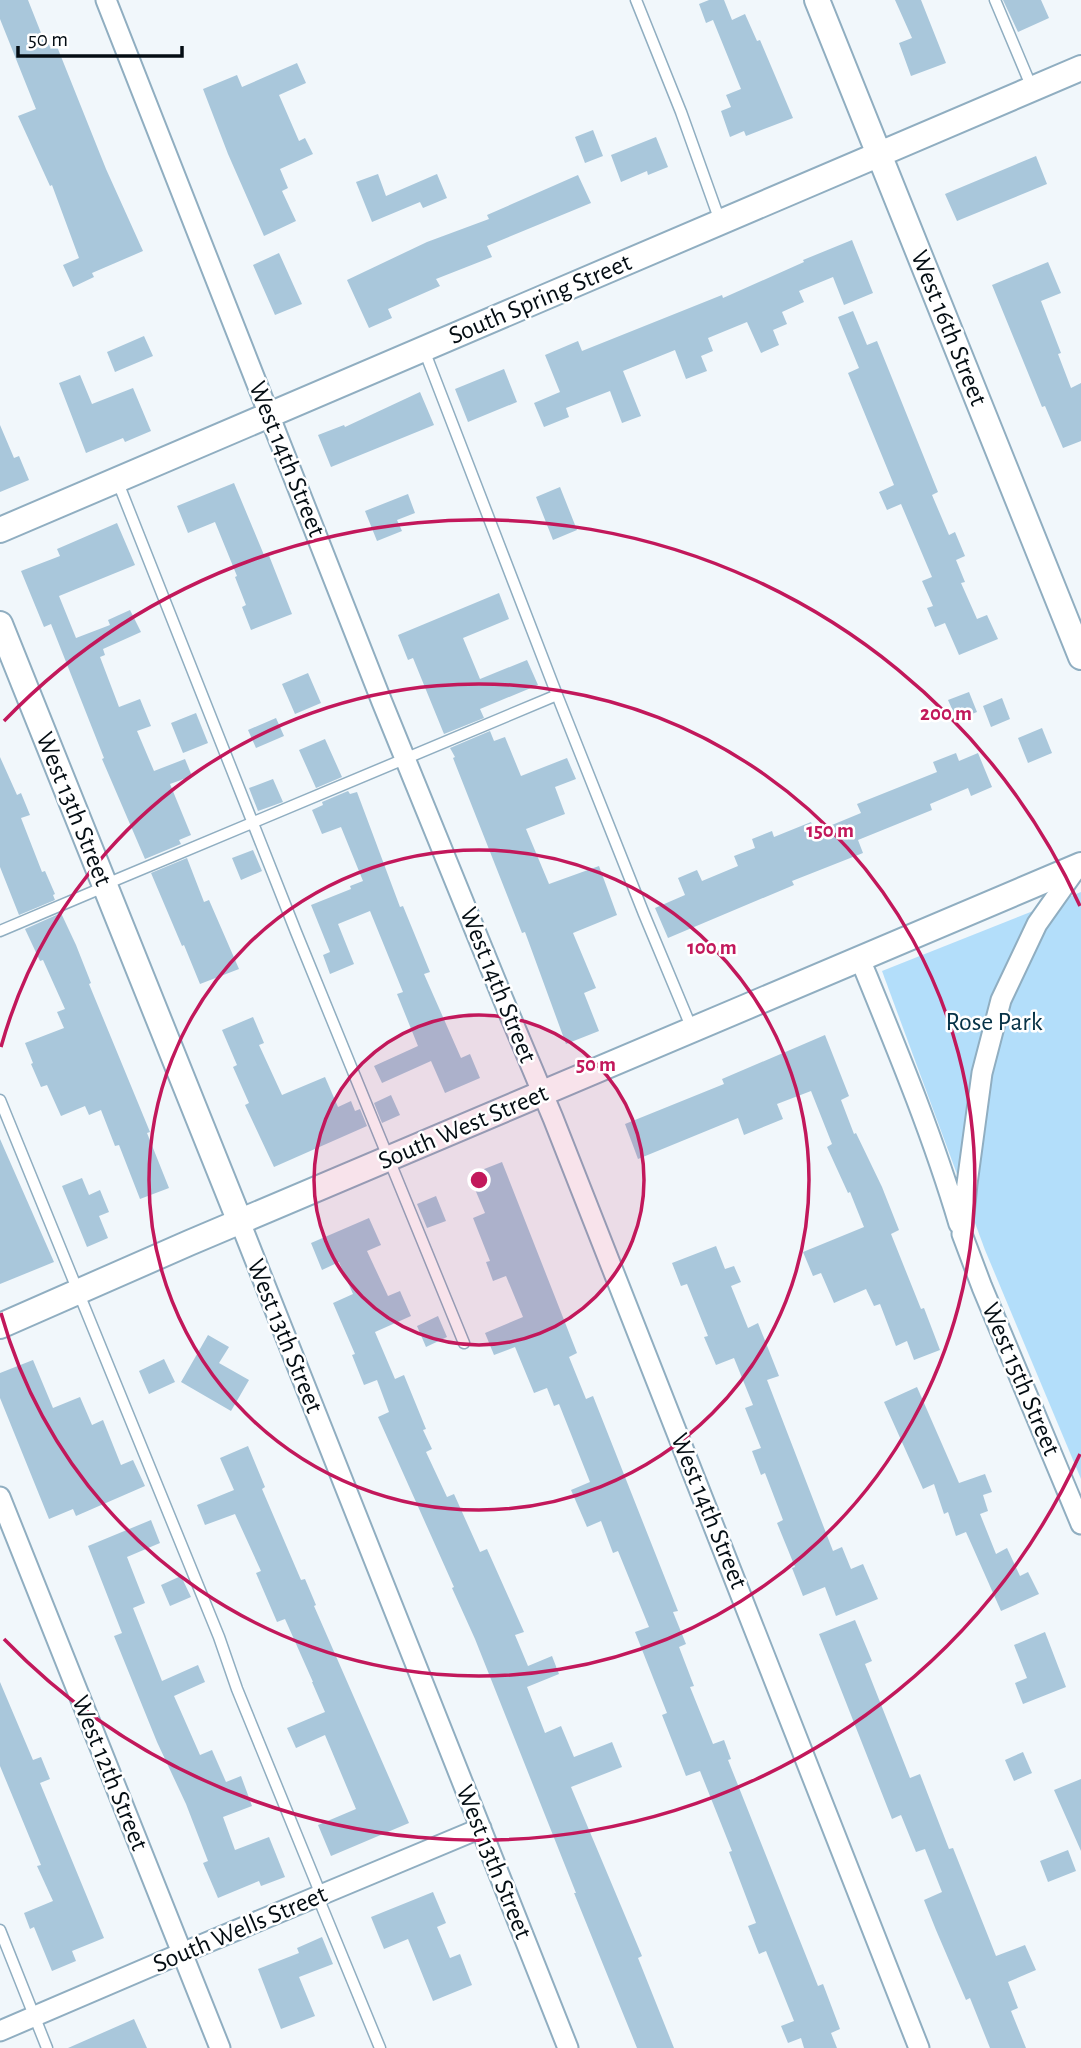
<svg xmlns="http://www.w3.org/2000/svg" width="1081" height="2048" font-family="'Alegreya Sans',sans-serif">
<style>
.green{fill:#b3defa}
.building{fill:#a9c7db}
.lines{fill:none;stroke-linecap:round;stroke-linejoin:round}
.service-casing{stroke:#90aec1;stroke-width:13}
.minor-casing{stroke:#90aec1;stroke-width:23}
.tertiary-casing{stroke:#90aec1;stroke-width:28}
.service{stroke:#fff;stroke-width:10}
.minor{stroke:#fff;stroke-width:19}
.tertiary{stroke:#fff;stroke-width:24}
.ring{fill:none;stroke:#c2185b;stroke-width:3.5}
.labels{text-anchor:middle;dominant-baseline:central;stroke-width:5;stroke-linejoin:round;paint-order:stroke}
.street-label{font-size:26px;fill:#040d13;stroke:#fff}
.park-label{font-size:26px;fill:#063247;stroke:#fff}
.centre{fill:#c2185b;stroke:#fff;stroke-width:3.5}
.ring-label{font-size:21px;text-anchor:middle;font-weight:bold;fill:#c2185b;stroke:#fff;stroke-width:5;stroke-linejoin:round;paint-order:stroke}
</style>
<rect width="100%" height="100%" fill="#f1f7fb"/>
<!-- green -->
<path class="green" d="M1081 892V1479L985 1250 882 971Z"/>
<!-- building -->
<path class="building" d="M0 0H28L43 38 46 37 50 47 56 44 106 169 143 251 92 273 94 277 73 287 63 265 79 258 52 185 50 186 18 116 36 109 0 19Z
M709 0H724L732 20 745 14 757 41 760 40 793 118 746 136 744 131 730 137 721 111 731 107 726 95 741 89 713 20 706 23 699 4Z
M895 0H921L946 63 911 76 899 43 912 38Z
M1003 0H1041L1049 18 1018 32Z
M297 63 306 83 279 95 299 141 305 138 313 154 280 169 288 188 282 191 296 221 264 236 228 154 203 89 237 75 242 87Z
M593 130 603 156 585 163 575 137Z
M656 137 668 167 648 175 647 171 621 182 611 155Z
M1036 156 1047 184 957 221 945 194Z
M378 174 386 196 437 174 447 198 423 208 420 202 372 222 356 182Z
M578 175 591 203 487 246 492 257 436 279 440 286 388 309 392 318 369 328 347 280 427 242 489 219 487 215Z
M852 240 873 293 844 305 833 277 799 291 804 302 782 312 787 324 773 330 779 345 761 353 747 322 708 338 713 351 701 356 707 371 686 379 675 350 623 371 641 416 622 423 610 391 566 408 569 417 544 427 534 403 560 392 545 355 578 341 582 351 722 295 723 298 804 262 803 260Z
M279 253 302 304 275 315 253 265Z
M1048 262 1061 293 1041 301 1061 353 1058 354 1071 388 1081 383V441L1063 448 1045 406 1042 407 992 285Z
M853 311 867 345 877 341 938 492 932 495 949 535 955 532 965 556 956 560 965 582 961 583 977 619 987 615 998 639 959 655 945 623 935 627 927 608 933 606 922 581 932 577 901 504 887 510 879 492 894 485 848 373 859 368 838 317Z
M144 336 153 356 115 372 107 352Z
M504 369 517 402 468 422 455 389Z
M80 375 92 404 133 388 151 431 125 442 123 438 86 453 59 383Z
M420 392 434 425 331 467 318 435 344 425 345 427Z
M0 425 14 458 19 456 29 480 0 492Z
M234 483 264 555 268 553 292 614 251 630 242 607 246 605 235 577 237 576 215 522 188 533 177 506Z
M560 487 577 530 553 540 536 497Z
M408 494 415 513 397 520 402 531 377 541 365 511Z
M117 523 135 565 59 596 76 638 110 625 108 620 130 610 141 632 103 649 105 655 100 657 119 707 140 699 151 726 137 731 154 771 185 759 192 776 170 784 191 835 179 840 181 844 145 859 102 759 104 758 51 624 44 627 21 571 60 556 57 549Z
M499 593 509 619 463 638 480 679 527 660 538 685 480 709 484 718 444 734 413 658 408 660 398 635Z
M308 673 321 703 295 714 282 684Z
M969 692 977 712 957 720 948 700Z
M1002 698 1010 719 991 727 983 706Z
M196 713 208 743 183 753 171 723Z
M276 718 284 736 256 748 248 730Z
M1042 728 1052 753 1028 763 1018 738Z
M490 731 494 741 505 737 521 776 567 758 576 779 555 787 565 814 526 829 549 884 599 866 617 915 573 933 596 988 584 993 599 1031 566 1044 525 932 522 933 453 758 455 757 450 748Z
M325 739 342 777 316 788 299 750Z
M956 753 959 761 978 753 992 787 971 796 968 788 930 804 932 810 858 840 863 853 792 881 794 885 668 938 655 908 685 895 678 878 697 870 702 881 738 866 734 856 755 848 752 839 772 831 774 837 811 822 815 832 861 813 857 804 937 772 933 762Z
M0 757 17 795 21 793 30 815 21 818 42 872 45 871 55 894 53 895 55 900 19 915 0 867Z
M273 779 283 802 258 811 249 788Z
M348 791 350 794 357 792 400 907 403 906 430 972 424 974 461 1058 470 1054 480 1078 445 1093 431 1061 382 1083 374 1066 418 1046 397 994 403 992 370 911 338 924 354 964 330 974 323 955 330 952 311 905 351 889 350 886 363 881 341 827 322 834 312 810 323 805 322 802Z
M253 850 262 871 241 880 232 858Z
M187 858 204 902 209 900 239 969 200 984 184 945 182 946 151 873Z
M61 913 76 945 91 983 89 984 150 1132 147 1133 169 1188 140 1199 119 1145 115 1146 101 1110 89 1115 85 1106 61 1116 47 1085 41 1087 31 1064 33 1063 25 1043 64 1028 57 1012 65 1009 43 960 40 961 25 929Z
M253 1017 264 1043 259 1045 282 1095 325 1077 338 1107 351 1101 355 1111 360 1109 367 1126 274 1167 245 1105 249 1103 233 1067 237 1065 222 1030Z
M825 1035 849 1096 841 1100 854 1134 856 1133 882 1187 899 1230 891 1234 921 1309 924 1308 940 1350 914 1360 907 1341 896 1346 880 1304 874 1306 866 1289 834 1303 821 1273 813 1276 803 1252 864 1227 850 1192 848 1193 827 1147 832 1144 811 1091 777 1104 783 1119 744 1135 738 1118 638 1159 625 1124 724 1084 722 1079Z
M391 1095 400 1115 382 1123 374 1103Z
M0 1139 54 1262 0 1284Z
M502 1162 577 1353 569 1357 586 1399 593 1396 678 1611 673 1612 686 1644 679 1647 694 1686 690 1687 713 1744 724 1740 731 1759 728 1760 818 1986 823 1984 840 2029 831 2033 837 2048H804L801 2038 788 2043 781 2026 794 2021 766 1951 759 1954 748 1926 756 1923 729 1852 732 1851 700 1771 686 1776 662 1715 667 1713 635 1632 649 1627 618 1551 613 1553 601 1521 587 1527 571 1490 590 1482 559 1404 554 1406 547 1388 534 1393 515 1347 494 1355 485 1333 523 1317 506 1276 493 1281 486 1262 490 1261 473 1218 485 1213 469 1175Z
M82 1178 89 1195 100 1190 109 1212 99 1216 108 1238 87 1247 62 1186Z
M436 1196 446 1221 427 1228 417 1204Z
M369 1218 381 1245 367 1251 388 1296 400 1291 411 1316 375 1332 395 1379 404 1375 426 1429 423 1430 432 1449 426 1452 447 1497 454 1494 480 1552 487 1549 524 1632 515 1635 528 1666 552 1656 559 1674 527 1687 545 1733 561 1726 574 1757 612 1742 622 1767 571 1787 642 1956 638 1958 674 2048H637L574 1893H576L475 1639 452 1588 454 1587 378 1417 389 1412 377 1380 364 1385 352 1355 355 1354 333 1303 353 1294 339 1262 322 1270 311 1243Z
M716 1246 725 1269 734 1266 741 1282 731 1286 748 1328 758 1323 779 1376 767 1380 833 1551 842 1547 851 1569 863 1564 878 1599 836 1616 825 1587 803 1596 792 1568 795 1567 777 1523 783 1520 765 1473 761 1475 752 1451 761 1448 745 1408 753 1405 734 1358 716 1365 704 1337 708 1336 687 1284 681 1286 672 1263Z
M438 1316 447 1337 426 1347 417 1326Z
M208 1335 229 1347 219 1363 249 1380 231 1411 181 1382Z
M164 1359 175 1382 149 1394 139 1371Z
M33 1360 53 1408 80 1397 92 1425 103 1420 121 1465 133 1460 145 1486 76 1516 73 1509 49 1519 0 1398V1373Z
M917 1387 959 1483 985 1474 992 1492 983 1495 988 1511 980 1514 996 1554 1007 1548 1020 1576 1028 1572 1039 1594 1001 1611 966 1532 956 1536 948 1512 944 1514 934 1484 923 1489 884 1402Z
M248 1446 265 1487 262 1489 301 1580 305 1579 316 1605 314 1606 409 1823 331 1856 318 1825 356 1809 325 1735 296 1748 287 1728 325 1712 312 1682H313L285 1619 277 1622 256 1573 261 1571 235 1514 205 1525 197 1505 234 1490 220 1458Z
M151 1520 160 1543 127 1557 145 1603 133 1608 162 1681 198 1665 205 1682 174 1696 200 1755 212 1750 226 1782 241 1776 252 1806 223 1817 235 1850 269 1837 285 1877 261 1886 259 1881 218 1898 203 1863 208 1861 186 1804 157 1742 114 1636 122 1633 88 1546Z
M181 1576 191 1597 170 1606 161 1585Z
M855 1620 872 1661 865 1664 910 1778 920 1774 949 1849 953 1848 996 1956 1025 1945 1036 1970 1008 1982 1018 2008 1011 2011 1026 2048H990L970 1998 966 2000 936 1930 924 1900 942 1892 925 1849 916 1852 901 1815 892 1819 819 1634Z
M1045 1632 1066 1687 1023 1704 1015 1683 1027 1678 1014 1645Z
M0 1682 33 1760 41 1757 50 1779 40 1783 104 1938 72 1951 76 1961 52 1971 34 1927 30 1929 24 1913 53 1901 37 1866 41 1865 0 1766Z
M1023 1752 1032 1773 1014 1781 1005 1760Z
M1081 1779V1851L1054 1790Z
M1068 1850 1076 1871 1048 1882 1040 1861Z
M433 1892 446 1923 437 1927 450 1958 460 1954 472 1985 433 2001 408 1939 384 1949 371 1917Z
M322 1937 333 1964 299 1977 315 2016 281 2029 258 1969 299 1953 297 1948Z
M134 2019 147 2048H68Z"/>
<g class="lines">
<defs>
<path id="service" d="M636 0 681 112 720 221
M995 0 1032 88
M424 350 557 695 644 914 692 1029
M117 480 296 932 464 1343
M0 931 97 890 111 882 557 695
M0 1100 219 1637 237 1689 317 1885 322 1907 380 2048
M0 1930 47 2048"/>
<path id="minor" d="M106 0 382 702 503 999 553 1118 919 2048
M1078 866 1037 924 1001 1000 982 1073 967 1184 962 1234 982 1287 1081 1524
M860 959C896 1047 932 1133 959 1224
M240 1222 568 2048
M0 1497 220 2048
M0 2031 182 1953 481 1828"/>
<path id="tertiary" d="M817 0 1081 657
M0 530 1081 68
M0 624 240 1222
M0 1326 189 1243 1081 865"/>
</defs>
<!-- service casing -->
<use href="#service" class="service-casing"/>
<!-- minor casing -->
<use href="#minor" class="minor-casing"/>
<!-- tertiary casing -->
<use href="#tertiary" class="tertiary-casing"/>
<!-- service -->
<use href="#service" class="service"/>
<!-- minor -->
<use href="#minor" class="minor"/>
<!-- tertiary -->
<use href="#tertiary" class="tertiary"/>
</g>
<!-- distance rings -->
<circle cx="479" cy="1180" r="165" fill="#c2185b" fill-opacity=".12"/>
<g class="ring">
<circle cx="479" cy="1180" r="165"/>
<circle cx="479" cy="1180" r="330"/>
<path d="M1 1047A496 496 0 1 1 1 1313"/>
<path d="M1080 1454A661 661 0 0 1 4 1639M4 721A661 661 0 0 1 1080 906"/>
</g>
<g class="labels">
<!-- street labels -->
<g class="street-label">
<text transform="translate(540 299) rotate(-23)">South Spring Street</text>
<text transform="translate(949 328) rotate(68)">West 16th Street</text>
<text transform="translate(287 459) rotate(68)">West 14th Street</text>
<text transform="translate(74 809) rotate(68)">West 13th Street</text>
<text transform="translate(498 985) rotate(68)">West 14th Street</text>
<text transform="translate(463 1127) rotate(-23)">South West Street</text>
<text transform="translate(285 1336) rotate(68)">West 13th Street</text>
<text transform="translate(1021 1379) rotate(67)">West 15th Street</text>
<text transform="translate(709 1511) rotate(68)">West 14th Street</text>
<text transform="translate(110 1773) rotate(68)">West 12th Street</text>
<text transform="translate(494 1862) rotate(68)">West 13th Street</text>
<text transform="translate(240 1929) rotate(-23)">South Wells Street</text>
</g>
<!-- park labels -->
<g class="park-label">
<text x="994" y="1022">Rose Park</text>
</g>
</g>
<circle cx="479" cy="1180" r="10" class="centre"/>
<g class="ring-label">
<text x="946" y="720">200 m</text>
<text x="830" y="837">150 m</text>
<text x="712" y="954">100 m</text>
<text x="596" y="1071">50 m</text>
</g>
<!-- scale -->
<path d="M18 46v10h164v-10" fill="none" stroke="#040d13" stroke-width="3.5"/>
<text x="28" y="46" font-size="21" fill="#040d13" stroke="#ffffff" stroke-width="5" paint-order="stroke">50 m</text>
</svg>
